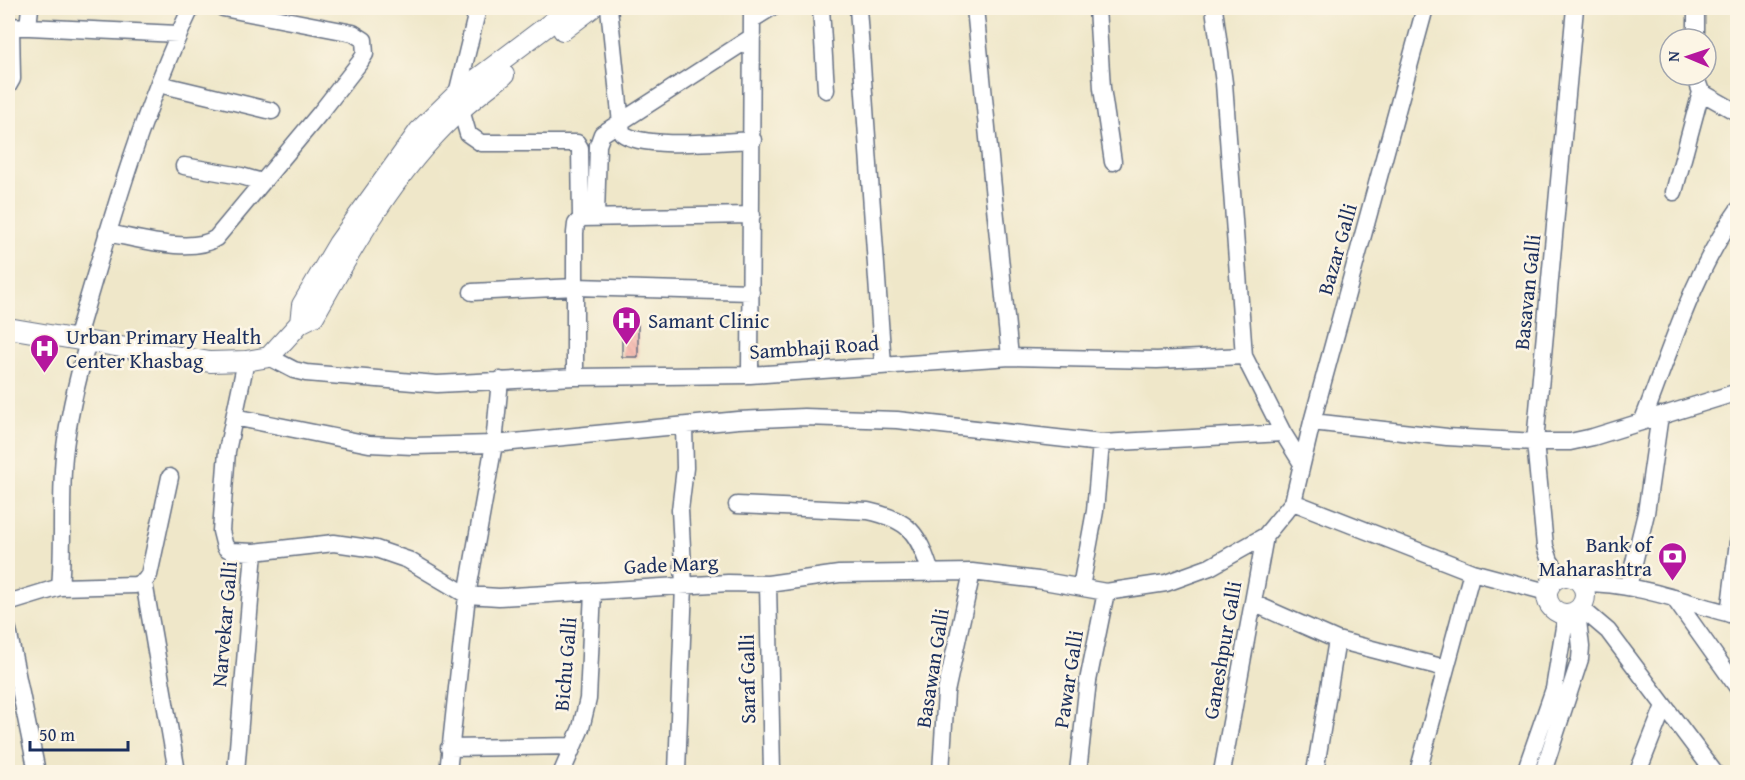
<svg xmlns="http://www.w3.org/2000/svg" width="1745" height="780" font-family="'Gentium Book Plus',serif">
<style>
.building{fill:url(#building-back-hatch)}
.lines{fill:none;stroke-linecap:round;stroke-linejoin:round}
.minor-casing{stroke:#656f83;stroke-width:19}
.major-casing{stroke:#656f83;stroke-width:22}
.minor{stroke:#fff;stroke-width:16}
.major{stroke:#fff;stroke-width:20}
.labels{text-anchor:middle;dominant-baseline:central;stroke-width:5;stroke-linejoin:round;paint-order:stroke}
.street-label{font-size:21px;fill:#1b2f5e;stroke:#fcf5e5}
.poi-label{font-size:21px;fill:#1b2f5e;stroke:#fcf5e5;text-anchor:start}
</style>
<defs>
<pattern id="building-back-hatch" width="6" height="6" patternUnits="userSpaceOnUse" patternTransform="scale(1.5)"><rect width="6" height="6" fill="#f6ada4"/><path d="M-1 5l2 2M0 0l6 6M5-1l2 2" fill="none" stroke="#d29590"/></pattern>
</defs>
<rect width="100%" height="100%" fill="#fcf5e5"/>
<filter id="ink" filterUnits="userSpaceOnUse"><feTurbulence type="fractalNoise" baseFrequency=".0167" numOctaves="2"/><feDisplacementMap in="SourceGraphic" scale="12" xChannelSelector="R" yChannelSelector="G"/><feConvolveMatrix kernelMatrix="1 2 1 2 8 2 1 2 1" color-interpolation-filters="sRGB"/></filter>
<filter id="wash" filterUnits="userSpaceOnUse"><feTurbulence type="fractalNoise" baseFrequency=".008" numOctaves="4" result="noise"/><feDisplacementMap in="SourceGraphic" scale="24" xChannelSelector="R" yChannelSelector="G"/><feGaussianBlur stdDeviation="1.35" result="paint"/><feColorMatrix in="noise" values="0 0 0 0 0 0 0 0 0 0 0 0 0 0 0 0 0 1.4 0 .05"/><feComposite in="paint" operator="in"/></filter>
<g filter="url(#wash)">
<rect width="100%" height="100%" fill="#efe7c9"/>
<g id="blocks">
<!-- building -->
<path class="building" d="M622 325H638V357H622Z"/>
</g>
</g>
<g filter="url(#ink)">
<use href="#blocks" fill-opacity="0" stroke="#656f83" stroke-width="1.5"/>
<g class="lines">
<defs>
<path id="minor" d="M609 8 622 133C643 150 723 141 753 140
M821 8 826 90
M858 8 883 365
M975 8 1010 357
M1097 8 1102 88 1113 162
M1214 8 1224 83 1244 356
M753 19 771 8
M8 26 178 34
M28 27 30 8
M1696 39V8
M1695 75 1701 92 1738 113
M159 84 272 111
M8 86 12 79 11 27
M457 94 478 8
M461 110 468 134 481 143H577L580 148 581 218
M184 166 241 176 262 182
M1674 192 1701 92
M596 217 598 145 602 134 752 37
M107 233C136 238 192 255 216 238L321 112 360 62 365 54 364 40 353 33 223 8
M472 292 576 287 751 292
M76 340C109 228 141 113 191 8
M269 357 294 370 306 373 437 384 575 377 750 375 1010 357 1157 360 1244 356 1283 433 1301 462
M246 361 227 451 221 531 225 547 231 551 254 552 334 543 376 549 408 560 467 595 499 597 728 583 768 584 839 574 972 572 1038 580 1106 592 1166 583 1210 567 1265 536 1293 502 1312 422 1425 8
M750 375 752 8
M575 377V233L576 224 581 218 752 215
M234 417 369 444 413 446 494 444 738 420 804 417 897 420 1101 443 1283 433
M1643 420C1671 349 1693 273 1738 210
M1312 422 1447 437 1535 442H1570L1593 437 1738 392
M1293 502 1472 572 1547 592
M737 505 868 511C910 520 918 533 931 573
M1561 577 1550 561 1545 546 1535 442 1575 8
M144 582 177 772
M1581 583C1635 582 1686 603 1738 616
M768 584 772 772
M60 587C64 543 60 500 64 456 68 417 77 380 88 342
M1081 587 1095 511 1101 443
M1628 587 1646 513 1660 415
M1674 598 1738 688
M8 603 60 587 135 585 144 582 149 575 170 477
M1253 603 1337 640 1445 668
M1581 608 1608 631 1714 772
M1729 614 1738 542
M8 630 37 772
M449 748 573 746
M236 772 254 552
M448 772 467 595 494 444 500 380
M562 772 581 728 588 699 593 591
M677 772 684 585 680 510 685 468 684 426
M941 772 946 692 972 572
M1078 772 1088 681 1106 592
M1222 772 1265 536
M1315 772 1337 640
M1418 772 1472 572
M1525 772 1554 689 1566 615
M1543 772 1580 659 1581 647 1577 612
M1638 772 1664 706"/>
<path id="major" d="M563 30 592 8
M300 323 314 316C353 246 395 171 454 116 469 101 487 88 504 75
M8 328 210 362 246 361 269 357 300 323 302 305 338 244 419 131 457 94 571 8
M1547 595a19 19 0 1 1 38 0a19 19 0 1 1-38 0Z"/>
</defs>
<!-- minor casing -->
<use href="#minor" class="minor-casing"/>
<!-- major casing -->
<use href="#major" class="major-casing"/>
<!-- minor -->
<use href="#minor" class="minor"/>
<!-- major -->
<use href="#major" class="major"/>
</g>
</g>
<!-- icons -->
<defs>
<symbol id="hospital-pin" viewBox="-11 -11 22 30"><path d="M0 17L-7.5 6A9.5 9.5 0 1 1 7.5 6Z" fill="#b5179e" stroke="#fcf5e5"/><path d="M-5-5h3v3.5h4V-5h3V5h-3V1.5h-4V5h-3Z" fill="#fff"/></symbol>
<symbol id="bank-pin" viewBox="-11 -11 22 30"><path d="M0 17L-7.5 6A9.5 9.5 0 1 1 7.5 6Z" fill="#b5179e" stroke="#fcf5e5"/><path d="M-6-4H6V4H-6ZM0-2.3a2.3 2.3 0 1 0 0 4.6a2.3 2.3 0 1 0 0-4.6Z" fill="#fff"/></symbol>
</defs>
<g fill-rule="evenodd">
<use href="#hospital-pin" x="610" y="304" width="33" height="45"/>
<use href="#hospital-pin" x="28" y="332" width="33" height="45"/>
<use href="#bank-pin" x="1656" y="540" width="33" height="45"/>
</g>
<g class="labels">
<!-- street labels -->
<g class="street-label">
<text transform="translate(1337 249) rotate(-74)">Bazar Galli</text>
<text transform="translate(1527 292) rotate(-84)">Basavan Galli</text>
<text transform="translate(814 347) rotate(-4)">Sambhaji Road</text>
<text transform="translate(671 564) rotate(-3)">Gade Marg</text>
<text transform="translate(224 624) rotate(-85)">Narvekar Galli</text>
<text transform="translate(1222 650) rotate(-80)">Ganeshpur Galli</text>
<text transform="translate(565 664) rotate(-85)">Bichu Galli</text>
<text transform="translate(932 668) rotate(-81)">Basawan Galli</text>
<text transform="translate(747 679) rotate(-91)">Saraf Galli</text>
<text transform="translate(1068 679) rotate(-81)">Pawar Galli</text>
</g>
<!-- poi labels -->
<g class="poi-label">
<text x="648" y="320">Samant Clinic</text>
<text x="66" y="336">Urban Primary Health<tspan x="66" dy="24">Center Khasbag</tspan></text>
<text x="1652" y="544" text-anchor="end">Bank of<tspan x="1652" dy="24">Maharashtra</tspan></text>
</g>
</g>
<!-- margin -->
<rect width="1745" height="780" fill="none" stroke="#fcf5e5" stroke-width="30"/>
<!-- north arrow -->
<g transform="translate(1688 57) rotate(272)"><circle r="28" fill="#fcf5e5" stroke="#a2a6af" stroke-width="1.5"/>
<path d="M0-4.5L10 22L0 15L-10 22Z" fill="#b5179e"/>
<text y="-9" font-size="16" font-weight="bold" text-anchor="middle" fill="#1b2f5e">N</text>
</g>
<!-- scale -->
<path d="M30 741v9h98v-9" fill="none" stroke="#1b2f5e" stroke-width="3"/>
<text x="39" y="741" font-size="18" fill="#1b2f5e" stroke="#fcf5e5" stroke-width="4.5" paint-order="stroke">50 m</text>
</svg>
